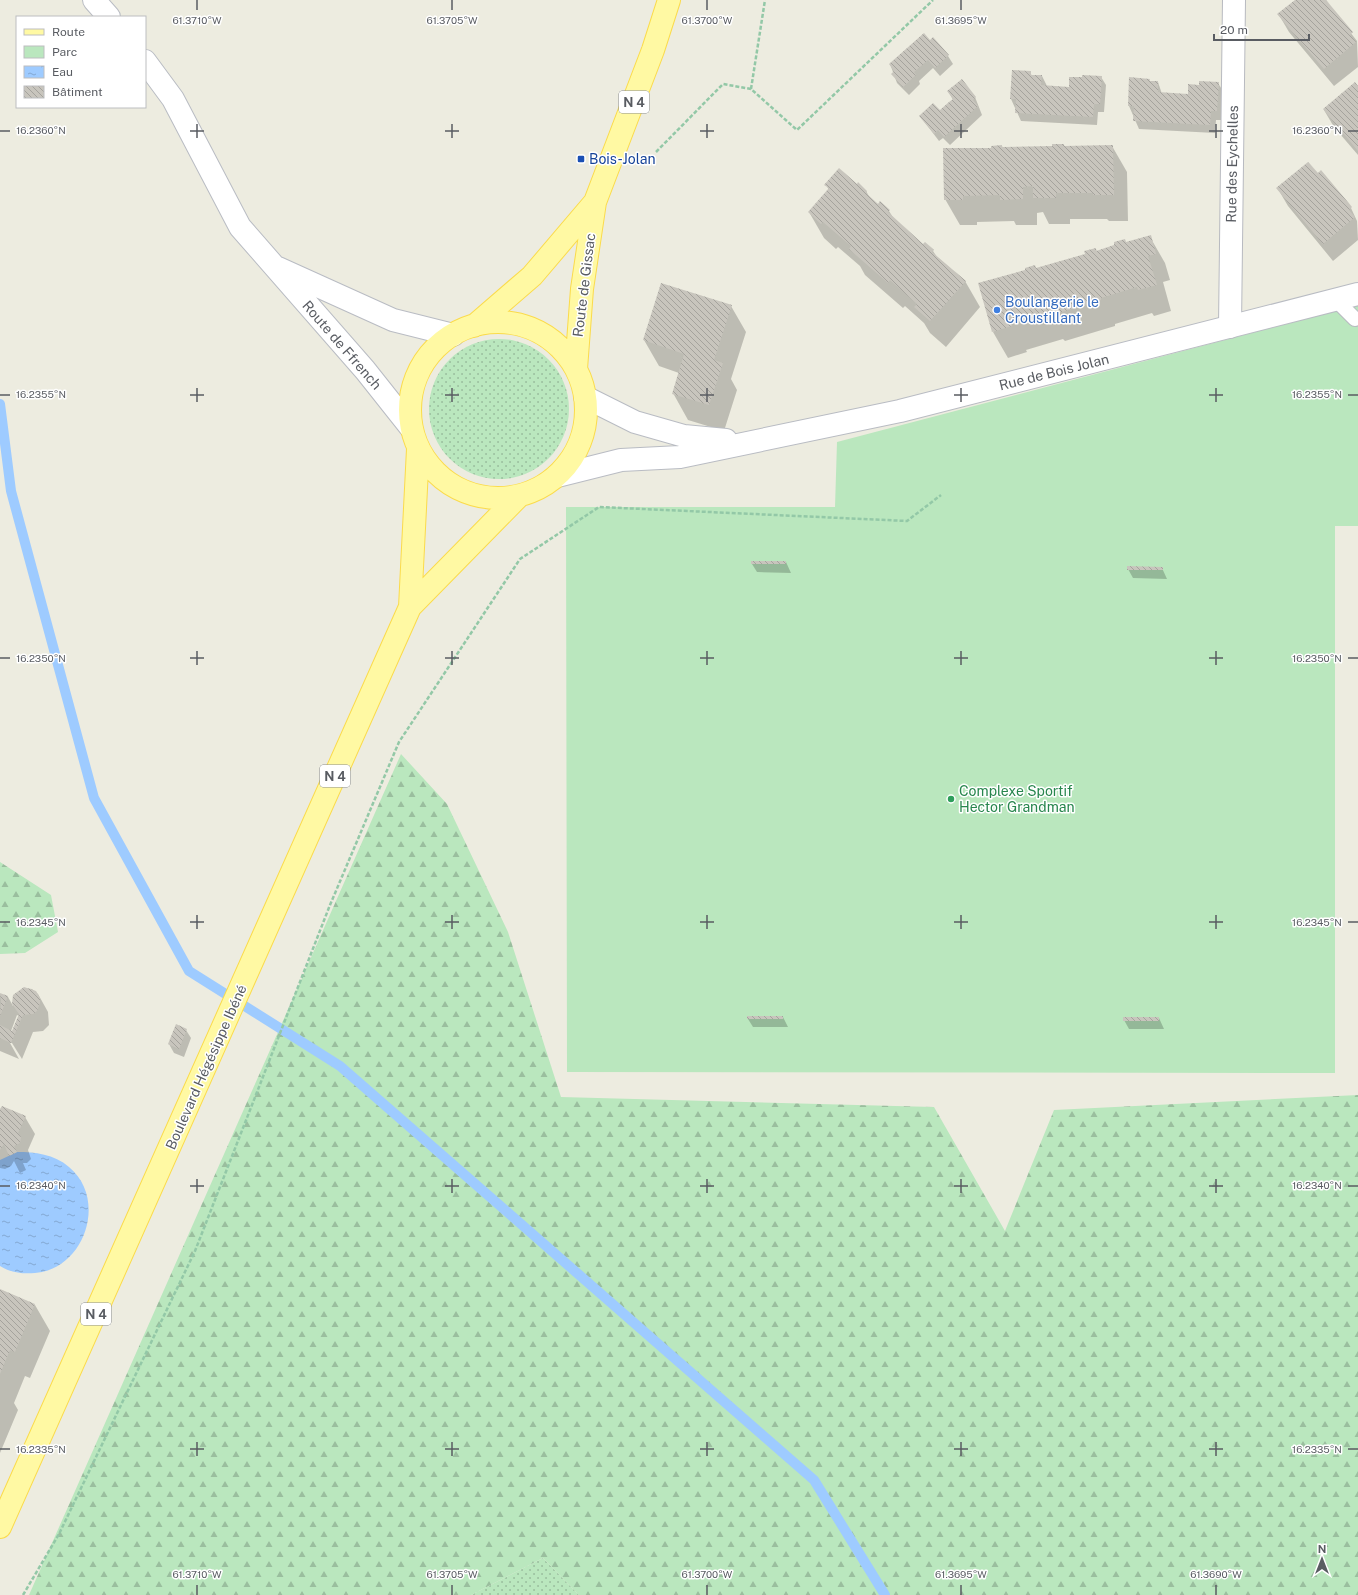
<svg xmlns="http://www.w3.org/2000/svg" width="1358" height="1595" font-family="'Public Sans',sans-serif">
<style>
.grass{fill:url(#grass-dots)}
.forest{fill:url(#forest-firs)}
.green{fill:#bae7be}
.water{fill:url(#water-ripples)}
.shadow{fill:#0003;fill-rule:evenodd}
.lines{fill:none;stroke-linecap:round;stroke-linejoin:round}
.stream{stroke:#9ecbff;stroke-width:10}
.building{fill:url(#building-back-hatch)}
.lane-casing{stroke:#b8bac0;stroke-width:16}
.street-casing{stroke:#b8bac0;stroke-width:24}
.secondary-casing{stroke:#b9bcc3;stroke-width:24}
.primary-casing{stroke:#fbdb4b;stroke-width:24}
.path{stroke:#93c8a7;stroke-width:2.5;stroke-dasharray:4 2;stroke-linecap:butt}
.lane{stroke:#fff;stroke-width:14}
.street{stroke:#fff;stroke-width:22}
.secondary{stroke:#fff;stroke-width:22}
.primary{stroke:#fff9a3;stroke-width:22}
.ticks{fill:none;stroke:#595c62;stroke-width:1.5}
.transit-dot{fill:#1a4fb4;stroke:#fff;stroke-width:1.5}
.shop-dot{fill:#3f7fe0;stroke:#fff;stroke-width:1.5}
.leisure-dot{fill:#2e9e5b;stroke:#fff;stroke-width:1.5}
.labels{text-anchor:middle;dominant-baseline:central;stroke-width:3;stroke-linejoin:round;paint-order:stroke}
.shield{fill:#fff;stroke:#8b8d91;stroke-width:1}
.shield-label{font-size:13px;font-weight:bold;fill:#595c62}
.transit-label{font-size:14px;fill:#164399;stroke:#fff;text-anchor:start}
.street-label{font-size:14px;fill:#595c62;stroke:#fff}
.shop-label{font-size:14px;fill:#366cbe;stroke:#fff;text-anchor:start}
.leisure-label{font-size:14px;fill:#27864d;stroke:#fff;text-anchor:start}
.ticks-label{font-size:10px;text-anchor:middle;fill:#595c62;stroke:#fff;stroke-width:3;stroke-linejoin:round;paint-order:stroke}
</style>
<defs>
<pattern id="grass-dots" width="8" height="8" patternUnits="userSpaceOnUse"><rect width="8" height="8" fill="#bae7be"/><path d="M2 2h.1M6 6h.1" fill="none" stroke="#9abe9e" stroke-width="1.8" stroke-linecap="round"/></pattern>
<pattern id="forest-firs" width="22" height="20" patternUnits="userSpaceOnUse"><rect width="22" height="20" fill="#bae7be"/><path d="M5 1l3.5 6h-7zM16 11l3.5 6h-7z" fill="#9abe9e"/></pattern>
<pattern id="water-ripples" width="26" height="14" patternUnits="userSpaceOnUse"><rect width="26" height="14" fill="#9ecbff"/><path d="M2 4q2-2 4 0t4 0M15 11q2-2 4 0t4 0" fill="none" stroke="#84a8d2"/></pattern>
<pattern id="building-back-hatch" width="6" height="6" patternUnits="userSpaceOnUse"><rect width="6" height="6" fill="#c8c5bd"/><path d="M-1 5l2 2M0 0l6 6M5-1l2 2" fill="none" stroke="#a5a39d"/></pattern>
</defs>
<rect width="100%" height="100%" fill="#edece0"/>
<!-- grass -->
<path class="grass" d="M429 409a70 70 0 1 1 140 0a70 70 0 1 1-140 0Z
M543 1558 579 1595H471Z"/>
<!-- forest -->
<path class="forest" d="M401 754 447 804 508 932 561 1097 934 1107 1005 1231 1054 1110 1358 1095V1595H579L543 1558 471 1595H29Z
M0 862 51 895 58 932 25 953 0 954Z"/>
<!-- green -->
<path class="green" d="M1358 305V526H1335V1073L567 1072 566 507H835L837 442Z"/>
<!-- water -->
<path class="water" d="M17 1152C35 1152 54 1154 69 1167 108 1199 85 1269 35 1273 23 1274 11 1273 0 1266V1160Z"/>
<!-- shadow -->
<path class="shadow" d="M1296 0H1325L1357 41 1358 67 1334 86 1289 32 1279 15Z
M930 42 948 56 953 64 940 76 933 68 919 81 920 84 909 95 897 83 890 64Z
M1030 72 1032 76H1042L1047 86 1070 88 1101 77 1106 85 1104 112H1098L1097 125 1021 121 1011 99Z
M1149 80 1151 82H1158L1162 94 1189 95 1200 86 1218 83 1223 91 1222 120H1216L1215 133 1139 129 1129 106Z
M1358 88V155L1334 127 1324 110Z
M949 92 975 97 982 115 950 145 943 138 939 141 920 116 939 112 953 100Z
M1064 145 1065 147 1112 146 1127 172 1128 221H1109L1107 219H1070V224H1049L1043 212 1037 213V225H1016L1014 221 977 222V225H960L945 199 992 149 1002 146 1003 148 1053 147Z
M826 185H857L866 191 870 198 879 205 880 203 889 211 894 219 923 245 933 251 937 257 965 281 980 307 946 347 930 333 924 323 905 306 903 308 865 275 860 266 838 247 836 249 824 238 809 212 829 190Z
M1278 189 1351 208 1357 221 1358 240 1333 261 1288 206Z
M1150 237 1165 263 1170 280 1163 282 1171 311 1154 316 1152 313 1115 324V326L1065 341 1063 339 1026 350 1027 352 1008 358 993 332 1037 269 1087 255 1096 249 1097 252Z
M731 306 746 332 731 379 737 390 724 431 688 420 673 393 679 373 659 366 644 340Z
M786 562 791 573 757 572 752 564Z
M1162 568 1167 579 1133 578 1128 569Z
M24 988 32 989 38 994 48 1012 49 1025 43 1031 33 1032 22 1059 12 1043H10L19 1059 0 1051V994L8 997 13 1006 14 995ZM17 1015 19 1016 13 1032 11 1031Z
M783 1017 788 1027H753L748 1019Z
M1159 1018 1164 1029H1129L1124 1020Z
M186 1030 191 1038 184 1057 174 1053 169 1044Z
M0 1112 25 1117 35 1134 28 1150 31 1159 27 1163H23L26 1170 20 1173 14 1161 11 1166 5 1169 0 1168Z
M0 1291 35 1305 50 1331 30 1378 25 1376 14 1403 18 1410 0 1453Z"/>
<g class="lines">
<!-- stream -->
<path class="stream" d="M0 404 11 491 94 798 189 971 340 1066 814 1480 885 1595"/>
</g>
<!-- building -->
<path class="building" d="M1295 0H1326L1353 32 1350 35 1356 42 1324 69 1277 14Z
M924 33 930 40 933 37 949 55 935 68 928 60 914 72 916 75 903 87 891 74 894 71 889 64Z
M1012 70 1031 71V75H1042L1041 85 1069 87V77H1082V75L1102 76 1100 104H1094L1093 117 1015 113 1016 99H1010Z
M1129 77 1150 79 1149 81H1158V92L1188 94V84L1199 85V81L1219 82 1217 111H1211L1210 125 1133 121 1134 106H1128Z
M962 79 976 97 973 100 978 106 944 137 938 130 934 134 919 116 933 103 940 110 949 102 953 99 947 91Z
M1355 82 1358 86V151L1323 109Z
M1052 144H1064V146L1113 145 1114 195H1093V193H1056V198H1033V186L1023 187V199L1000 200V195L963 196V200H944L943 148H991V146L1002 145V147L1052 146Z
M1308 162 1318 173 1321 170 1352 207 1349 210 1355 217 1323 244 1276 188Z
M839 168 857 184 858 182 867 191 866 193 878 204 880 201 890 210 888 212 923 244 925 242 934 250 932 252 966 281 930 321 914 307 917 304 890 280 888 283 849 249 851 246 823 222 821 224 808 212 829 188 824 185Z
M1151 235 1156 254 1148 256 1157 285 1138 290 1137 287 1101 298V300L1049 316 1048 313 1011 323 1012 326 992 332 978 283 1025 270V268L1035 265 1036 268 1085 254 1084 251 1096 248V251L1114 245V242L1125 239 1126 242Z
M661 283 732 305 714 360 723 363 709 405 672 394 684 354 643 340Z
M751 561H786V564H751Z
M1127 566 1163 567V570H1127Z
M24 987 36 991 40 998V1003L37 1011 33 1014 23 1015 11 1043 0 1038V1025L12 1031 19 1014 12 1004 13 995Z
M0 993 8 996 0 1016 1 1000Z
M747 1016H783V1019H747Z
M1123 1017H1159V1021H1123Z
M176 1024 187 1029 179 1049 168 1044Z
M2 1106 26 1116 18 1133 21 1137 20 1143 14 1146 17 1152 9 1156 4 1144 0 1150V1109Z
M0 1289 35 1304 15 1352 10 1350 0 1374Z"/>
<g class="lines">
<defs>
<path id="lane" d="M1336 300 1355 319"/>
<path id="street" d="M1230 327 1234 0"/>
<path id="secondary" d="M94 0 109 17
M145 61 173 99 240 227 365 370 411 428
M278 268 393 320 453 335
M585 397 635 422 684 436 726 440
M557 476 621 460 680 457 900 411 1358 294"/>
<path id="primary" d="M410 410a88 88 0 1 1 176 0a88 88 0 1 1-176 0Z
M474 326 532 276 595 202
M576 369 582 289 595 202 653 50 669 0
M410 607 418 449
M0 1527 410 607 519 496"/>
</defs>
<!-- lane casing -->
<use href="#lane" class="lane-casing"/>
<!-- street casing -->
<use href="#street" class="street-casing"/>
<!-- secondary casing -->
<use href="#secondary" class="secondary-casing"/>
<!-- primary casing -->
<use href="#primary" class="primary-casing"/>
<!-- path -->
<path class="path" d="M751 89 765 0
M656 152 723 84 751 89 797 130 933 0
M23 1595 59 1534 195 1251 330 905 399 742 520 559 599 507 907 521 941 495"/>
<!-- lane -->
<use href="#lane" class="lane"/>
<!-- street -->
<use href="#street" class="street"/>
<!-- secondary -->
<use href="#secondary" class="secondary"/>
<!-- primary -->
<use href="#primary" class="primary"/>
</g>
<!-- ticks -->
<path class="ticks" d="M197 0V10M452 0V10M707 0V10M961 0V10M197 124V138M452 124V138M707 124V138M961 124V138M1216 124V138M0 131H10M190 131H204M445 131H459M700 131H714M954 131H968M1209 131H1223M1348 131H1358M197 388V402M452 388V402M707 388V402M961 388V402M1216 388V402M0 395H10M190 395H204M445 395H459M700 395H714M954 395H968M1209 395H1223M1348 395H1358M197 651V665M452 651V665M707 651V665M961 651V665M1216 651V665M0 658H10M190 658H204M445 658H459M700 658H714M954 658H968M1209 658H1223M1348 658H1358M197 915V929M452 915V929M707 915V929M961 915V929M1216 915V929M0 922H10M190 922H204M445 922H459M700 922H714M954 922H968M1209 922H1223M1348 922H1358M197 1179V1193M452 1179V1193M707 1179V1193M961 1179V1193M1216 1179V1193M0 1186H10M190 1186H204M445 1186H459M700 1186H714M954 1186H968M1209 1186H1223M1348 1186H1358M197 1442V1456M452 1442V1456M707 1442V1456M961 1442V1456M1216 1442V1456M0 1449H10M190 1449H204M445 1449H459M700 1449H714M954 1449H968M1209 1449H1223M1348 1449H1358M197 1585V1595M452 1585V1595M707 1585V1595M961 1585V1595M1216 1585V1595"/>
<!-- markers -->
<rect class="transit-dot" x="577" y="155" width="8" height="8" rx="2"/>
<circle class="shop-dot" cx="997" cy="310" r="4"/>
<circle class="leisure-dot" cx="951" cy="799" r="4"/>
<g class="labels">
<!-- shield labels -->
<g class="shield">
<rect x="619" y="91" width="30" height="22" rx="3"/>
<rect x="320" y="765" width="30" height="22" rx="3"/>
<rect x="81" y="1303" width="30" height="22" rx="3"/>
</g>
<g class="shield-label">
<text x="634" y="102">N 4</text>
<text x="335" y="776">N 4</text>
<text x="96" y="1314">N 4</text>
</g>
<!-- transit labels -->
<g class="transit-label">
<text x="589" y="159">Bois-Jolan</text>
</g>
<!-- street labels -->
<g class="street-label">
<text transform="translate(1232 164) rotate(-89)">Rue des Eychelles</text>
<text transform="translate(584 285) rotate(-83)">Route de Gissac</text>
<text transform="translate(342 345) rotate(49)">Route de Ffrench</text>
<text transform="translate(1054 372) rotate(-14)">Rue de Bois Jolan</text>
<text transform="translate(206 1067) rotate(-66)">Boulevard Hégésippe Ibéné</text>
</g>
<!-- shop labels -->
<g class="shop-label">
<text x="1005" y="302">Boulangerie le<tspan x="1005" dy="16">Croustillant</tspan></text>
</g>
<!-- leisure labels -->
<g class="leisure-label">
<text x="959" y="791">Complexe Sportif<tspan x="959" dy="16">Hector Grandman</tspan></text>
</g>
</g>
<g class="ticks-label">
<text x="197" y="24">61.3710°W</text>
<text x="452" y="24">61.3705°W</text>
<text x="707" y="24">61.3700°W</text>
<text x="961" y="24">61.3695°W</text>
<text x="41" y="134">16.2360°N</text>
<text x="1317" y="134">16.2360°N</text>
<text x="41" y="398">16.2355°N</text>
<text x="1317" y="398">16.2355°N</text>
<text x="41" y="662">16.2350°N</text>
<text x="1317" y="662">16.2350°N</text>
<text x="41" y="926">16.2345°N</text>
<text x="1317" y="926">16.2345°N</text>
<text x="41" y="1189">16.2340°N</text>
<text x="1317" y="1189">16.2340°N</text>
<text x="41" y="1453">16.2335°N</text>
<text x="1317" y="1453">16.2335°N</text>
<text x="197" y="1578">61.3710°W</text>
<text x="452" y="1578">61.3705°W</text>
<text x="707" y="1578">61.3700°W</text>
<text x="961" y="1578">61.3695°W</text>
<text x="1216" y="1578">61.3690°W</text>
</g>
<!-- legend -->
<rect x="16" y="16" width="130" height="92" fill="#ffffff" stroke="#bdbec0"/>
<rect x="24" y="29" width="20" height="6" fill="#fff9a3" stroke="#bdbec0"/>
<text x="52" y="36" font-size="12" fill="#595c62">Route</text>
<rect x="24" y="46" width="20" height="12" fill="#bae7be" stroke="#bdbec0"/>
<text x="52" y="56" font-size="12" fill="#595c62">Parc</text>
<rect x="24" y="66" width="20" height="12" fill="url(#water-ripples)" stroke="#bdbec0"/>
<text x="52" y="76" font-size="12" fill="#595c62">Eau</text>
<rect x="24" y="86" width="20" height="12" fill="url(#building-back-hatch)" stroke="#bdbec0"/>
<text x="52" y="96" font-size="12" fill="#595c62">Bâtiment</text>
<!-- north arrow -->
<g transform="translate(1322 1559)" stroke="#ffffff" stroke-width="3" paint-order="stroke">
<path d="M0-3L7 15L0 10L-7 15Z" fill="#595c62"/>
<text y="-6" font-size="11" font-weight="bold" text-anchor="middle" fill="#595c62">N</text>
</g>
<!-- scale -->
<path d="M1214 34v6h95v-6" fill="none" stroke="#595c62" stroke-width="2"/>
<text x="1220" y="34" font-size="12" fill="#595c62" stroke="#ffffff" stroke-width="3" paint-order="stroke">20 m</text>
</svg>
